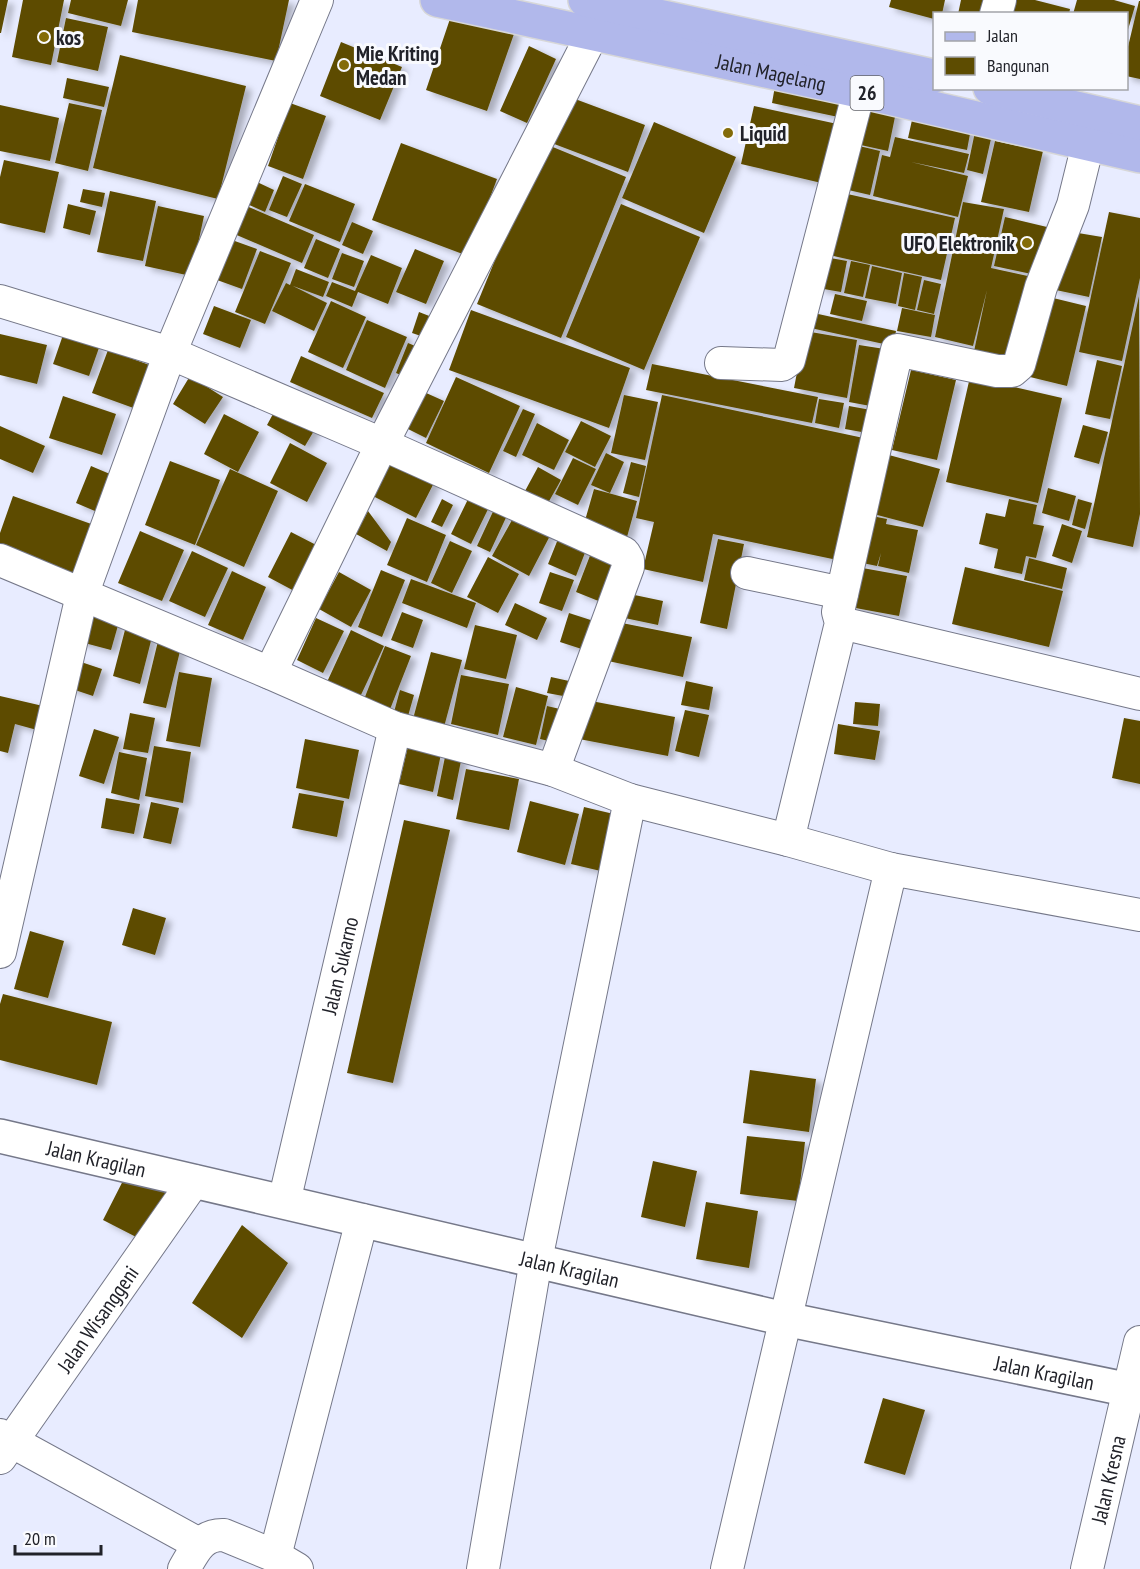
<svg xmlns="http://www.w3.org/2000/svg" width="1140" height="1569" font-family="'PT Sans Narrow',sans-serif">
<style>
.building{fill:#5d4c01;filter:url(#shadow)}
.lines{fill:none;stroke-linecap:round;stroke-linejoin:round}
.minor-casing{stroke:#757889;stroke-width:34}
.tertiary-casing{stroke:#757889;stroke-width:36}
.primary-casing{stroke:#d7d7d8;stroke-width:36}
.minor{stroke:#fff;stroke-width:32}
.tertiary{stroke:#fff;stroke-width:33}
.primary{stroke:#b1b8eb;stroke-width:33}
.poi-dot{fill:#846c09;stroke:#f9fafe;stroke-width:2}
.labels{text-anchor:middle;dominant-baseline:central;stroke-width:6;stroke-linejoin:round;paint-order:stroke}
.shield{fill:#f9fafe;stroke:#626369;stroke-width:1.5}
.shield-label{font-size:20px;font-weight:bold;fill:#212229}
.poi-label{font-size:21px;font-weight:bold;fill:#212229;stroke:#f9fafe;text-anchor:start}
.street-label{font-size:21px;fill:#212229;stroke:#f9fafe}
</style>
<defs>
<filter id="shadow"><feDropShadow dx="6" dy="4" stdDeviation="3" flood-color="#0004"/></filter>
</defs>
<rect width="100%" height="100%" fill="#e8ecff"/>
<!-- building -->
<path class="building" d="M0 0H8L1 33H0Z
M23 0H64L51 65 12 57Z
M71 0H128L121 26 68 13Z
M138 0H289L276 61 132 32Z
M891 0H945L942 14H934V19L889 7Z
M961 0H997L994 14H958Z
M1011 0H1035L1070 9 1069 14H1007Z
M1077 0H1114L1135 6 1127 33 1126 14H1073Z
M1139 1H1140V79L1126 76V55Z
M453 10 515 31 487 111 426 90Z
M66 18 108 27 98 71 57 62Z
M341 42 402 67 380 120 320 96Z
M529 46 556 59 527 123 500 111Z
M120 55 246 86 218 199 93 168Z
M67 78 109 87 104 107 63 98Z
M775 86 846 101 843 118 772 103Z
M567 96 645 125 628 172 549 142Z
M865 100 897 107 888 151 856 144Z
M69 103 102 110 88 171 55 163Z
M290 103 326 116 303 179 268 166Z
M0 105 59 118 50 161 0 151Z
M754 106 842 125 830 185 741 164Z
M914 111 972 123 967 150 908 138Z
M654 122 736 157 704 233 622 198Z
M976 127 993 130 983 174 967 170Z
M895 137 969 154 964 173 911 162 968 176 958 217 873 196 882 155 890 157Z
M995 141 1043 151 1029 212 981 202Z
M401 143 497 179 468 256 372 220Z
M543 143 626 177 561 338 477 304Z
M855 145 880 151 870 195 844 189Z
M4 160 59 172 45 233 0 223V177Z
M283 176 302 184 287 217 269 210Z
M257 182 274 190 265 212 247 204Z
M305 184 355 204 340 242 289 221Z
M83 189 105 193 102 207 80 202Z
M110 191 156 201 143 261 97 252Z
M843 193 955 218 941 280 829 255Z
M963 202 1004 209 991 268 1037 278 1017 364 973 356 987 290 973 346 935 337Z
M68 204 96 211 90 235 63 228Z
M621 204 700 237 644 370 566 337Z
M244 205 314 235 302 263 232 233Z
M158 206 204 216 191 276 145 266Z
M1109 212 1140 218V278L1122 361 1079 352Z
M1005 217 1047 227 1036 275 994 266Z
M352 222 373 231 363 254 342 245Z
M1066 231 1102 237 1089 297 1051 289Z
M316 239 340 249 328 278 304 268Z
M232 240 257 249 242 289 217 280Z
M415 249 444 261 426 304 396 292Z
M260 251 291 263 265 324 235 312Z
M342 253 364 261 354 287 332 279Z
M371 255 402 268 388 304 358 292 352 307 326 296 332 282 355 291Z
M825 257 847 261 841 292 818 288Z
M851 261 870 265 863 297 844 293Z
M872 266 902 273 896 304 865 298Z
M296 269 329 282 323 297 293 286 327 303 314 331 272 311 286 283 290 285Z
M904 273 922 277 915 310 898 306Z
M924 280 941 284 934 314 917 310Z
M835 294 867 301 862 321 830 314Z
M1139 296 1140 514 1133 547 1087 537Z
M1049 297 1086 306 1067 386 1030 377Z
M331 301 366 317 343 368 308 352Z
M214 306 251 320 240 348 203 334Z
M902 308 935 315 931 337 897 331Z
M471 310 630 368 609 428 449 370Z
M419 312 437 319 430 339 412 333Z
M809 312 896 331 893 346 806 327Z
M367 320 407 337 385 388 346 370Z
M805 331 857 340 847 398 794 388Z
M64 332 100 345 89 376 53 364Z
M0 334 47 345 37 384 0 375Z
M408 343 425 350 413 380 396 373Z
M859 345 891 350 881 408 849 402Z
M108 350 155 367 139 410 92 393Z
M301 356 384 393 372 418 290 382Z
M1097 360 1122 366 1110 419 1085 414Z
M652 364 818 397 812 423 646 390Z
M911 370 956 380 937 460 892 450Z
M190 376 223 397 205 424 173 404Z
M456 377 520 406 489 473 426 443Z
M970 377 1062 398 1038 503 946 482Z
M424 392 444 401 426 438 406 428Z
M624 395 658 402 645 460 611 453Z
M662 395 873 440 847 562 713 534 703 582 643 569 654 522 636 518Z
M63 396 116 414 102 455 49 438Z
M819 399 844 403 839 428 815 423Z
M279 403 318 424 305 446 267 425Z
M849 406 871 410 867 433 845 429Z
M523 409 535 414 516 457 503 451Z
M224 414 259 432 238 472 204 454Z
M581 421 611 436 595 467 565 452Z
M537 423 569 440 554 470 522 455Z
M1083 425 1108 432 1099 464 1074 457Z
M0 426 45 446 33 473 0 459Z
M290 443 327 463 307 502 270 483Z
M388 452 437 477 416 518 367 493Z
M878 452 940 469 923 527 862 511Z
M606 453 624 462 610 493 591 485Z
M573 458 596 469 578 505 555 494Z
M170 461 220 480 195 545 145 525Z
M631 462 646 466 639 497 623 493Z
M91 466 117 477 102 514 76 503Z
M538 467 561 480 548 503 525 491Z
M230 469 278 491 244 567 196 545Z
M1048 488 1076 496 1069 521 1042 513Z
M594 489 637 501 627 537 584 524Z
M472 491 492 501 471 544 451 534Z
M13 496 94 525 74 583 0 556V533Z
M442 499 453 505 442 527 431 522Z
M1009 499 1037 505 1033 524 1044 526 1036 558 1026 556 1022 574 994 568 998 549 979 544 986 513 1005 517Z
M1078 499 1092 503 1085 529 1072 525Z
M497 503 510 509 490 552 477 546Z
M368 511 391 542 387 551 356 534Z
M517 511 553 530 529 576 492 556Z
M862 514 887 519 886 524 918 530 909 573 878 566 881 553 877 566 853 561Z
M407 518 446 535 427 582 387 565Z
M1062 524 1082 531 1072 563 1052 556Z
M140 531 184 550 162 601 118 583Z
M291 532 322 548 298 593 268 577Z
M560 534 588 545 576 576 548 564Z
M718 539 744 544 727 629 700 623Z
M450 541 472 551 452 593 431 583Z
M192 551 228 568 205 617 169 601Z
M591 553 615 562 601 602 576 592Z
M488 557 519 574 498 613 467 597Z
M1029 558 1067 568 1062 589 1024 580Z
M857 567 907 576 899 616 850 607Z
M965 567 1063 591 1049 647 952 624Z
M381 570 405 580 382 637 358 627Z
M232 571 266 587 243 640 208 625Z
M339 572 371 590 351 627 319 609Z
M550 572 574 580 562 611 539 603Z
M411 579 476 603 467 628 402 603Z
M625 593 663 601 658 625 620 617Z
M515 603 547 618 537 640 505 625Z
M402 612 423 620 413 648 391 640Z
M84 613 119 622 111 650 77 641Z
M569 613 603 624 594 653 560 642Z
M316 618 344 631 323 673 297 660Z
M617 622 692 637 683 677 608 661Z
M475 625 517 635 506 679 464 669Z
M126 626 153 633 140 684 113 676Z
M351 630 384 646 360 697 327 682Z
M159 637 182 643 166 708 143 703Z
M385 646 411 656 387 717 361 707Z
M431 652 462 660 444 727 413 719Z
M75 660 102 669 93 696 66 687Z
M179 672 212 678 200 747 166 741Z
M461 675 509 684 498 735 451 724Z
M551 677 578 683 574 698 547 693Z
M686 681 713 687 709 710 681 705Z
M516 687 548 696 536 745 503 737Z
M400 690 414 695 408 716 394 712Z
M0 696 43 706 37 730 15 724 8 753 0 751Z
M586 700 675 717 668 756 579 739Z
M855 702 880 704 878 726 853 724Z
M547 706 560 709 553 742 540 739Z
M685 710 709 715 699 757 675 751Z
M130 713 155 718 148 753 123 749Z
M1124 718 1140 721V784L1112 778Z
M838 724 880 731 875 760 834 754Z
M94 729 119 737 104 784 79 776Z
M305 739 359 750 349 799 296 788Z
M154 746 191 752 183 803 145 796Z
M408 746 441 754 433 792 399 784Z
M119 752 147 758 139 800 111 793Z
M446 752 462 756 453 800 437 796Z
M466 769 519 779 509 830 456 819Z
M299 793 344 801 337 837 292 828Z
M106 798 140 804 134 834 101 828Z
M530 801 579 814 565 865 517 852Z
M151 802 179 808 171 844 143 838Z
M584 807 618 815 605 872 571 864Z
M404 820 450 830 393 1083 347 1073Z
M133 908 166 918 155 955 122 945Z
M30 931 64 941 48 998 14 989Z
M3 994 112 1022 97 1085 0 1060V1004Z
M750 1070 816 1079 809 1132 743 1123Z
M747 1136 805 1142 798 1201 740 1194Z
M653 1161 697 1171 685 1227 641 1217Z
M130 1167 169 1188 142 1240 103 1220Z
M706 1202 758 1211 749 1268 696 1259Z
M242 1225 288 1263 242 1338 192 1303Z
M883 1398 925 1410 905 1475 864 1463Z"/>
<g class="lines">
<defs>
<g id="minor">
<path d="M996 14 1000 0"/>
<path d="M0 301 170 353 382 444 624 553 628 560V567L553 770"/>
<path d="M721 363 782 365 789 360 859 91"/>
<path d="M0 560 270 673 395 728 553 770 630 800 788 840 891 869"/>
<path d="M747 573 842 593"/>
<path d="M841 623 1140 694"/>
<path d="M270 673 382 444 593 33"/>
<path d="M788 840 841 623 838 612 897 350 997 371H1012L1019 365 1041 287 1073 205 1088 144"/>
<path d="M0 952 82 595 170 353 317 0"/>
<path id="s1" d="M284 1202 395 728"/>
<path d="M0 1435 199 1544"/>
<path id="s2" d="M0 1458 194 1181"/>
<path d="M275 1556 362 1220"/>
<path d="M184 1569C194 1552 201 1534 224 1535L275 1556 297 1569"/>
<path d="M483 1569 536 1260 630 800"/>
<path d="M727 1569 891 869 1140 915"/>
<path id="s3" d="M1087 1569 1140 1342"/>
</g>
<g id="tertiary">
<path id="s4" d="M0 1136 785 1319 1140 1392"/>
</g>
<g id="primary">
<path id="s5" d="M437 0 859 91 1140 156"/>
<path d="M585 0 934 76"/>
<path d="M990 88 1140 123"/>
</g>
</defs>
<!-- minor casing -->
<use href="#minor" class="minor-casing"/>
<!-- tertiary casing -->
<use href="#tertiary" class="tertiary-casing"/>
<!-- primary casing -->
<use href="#primary" class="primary-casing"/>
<!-- minor -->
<use href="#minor" class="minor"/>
<!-- tertiary -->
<use href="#tertiary" class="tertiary"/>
<!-- primary -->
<use href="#primary" class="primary"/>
</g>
<!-- markers -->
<g class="poi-dot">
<circle cx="44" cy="37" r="6"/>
<circle cx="344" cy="65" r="6"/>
<circle cx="728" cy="133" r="6"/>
<circle cx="1027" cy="243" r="6"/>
</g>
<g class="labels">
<!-- shield labels -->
<rect class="shield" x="850.5" y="76" width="33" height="34" rx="4.5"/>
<g class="shield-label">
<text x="867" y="93">26</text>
</g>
<!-- poi labels -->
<g class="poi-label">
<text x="56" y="37">kos</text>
<text x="356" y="53">Mie Kriting<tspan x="356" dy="24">Medan</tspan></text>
<text x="740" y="133">Liquid</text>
<text x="1015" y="243" text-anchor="end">UFO Elektronik</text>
</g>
<!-- street labels -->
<g class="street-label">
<text stroke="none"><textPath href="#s5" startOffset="342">Jalan Magelang</textPath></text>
<text stroke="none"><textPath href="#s1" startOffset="243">Jalan Sukarno</textPath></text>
<text stroke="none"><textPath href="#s4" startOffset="99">Jalan Kragilan</textPath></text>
<text stroke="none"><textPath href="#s4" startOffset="585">Jalan Kragilan</textPath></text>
<text stroke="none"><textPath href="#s2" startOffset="170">Jalan Wisanggeni</textPath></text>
<text stroke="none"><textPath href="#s4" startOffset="1071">Jalan Kragilan</textPath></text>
<text stroke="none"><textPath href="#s3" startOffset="92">Jalan Kresna</textPath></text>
</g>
</g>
<!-- legend -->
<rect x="933" y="12" width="195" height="78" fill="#f9fafe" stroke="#a3a4a9" stroke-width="1.5"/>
<rect x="945" y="32" width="30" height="9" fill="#b1b8eb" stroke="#a3a4a9" stroke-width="1.5"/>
<text x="987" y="42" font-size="18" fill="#212229">Jalan</text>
<rect x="945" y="57" width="30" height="18" fill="#5d4c01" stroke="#a3a4a9" stroke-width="1.5"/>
<text x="987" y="72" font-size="18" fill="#212229">Bangunan</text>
<!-- scale -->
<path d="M15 1545v9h86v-9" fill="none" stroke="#212229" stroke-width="3"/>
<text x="24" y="1545" font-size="18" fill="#212229" stroke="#f9fafe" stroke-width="4.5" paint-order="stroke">20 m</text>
</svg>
